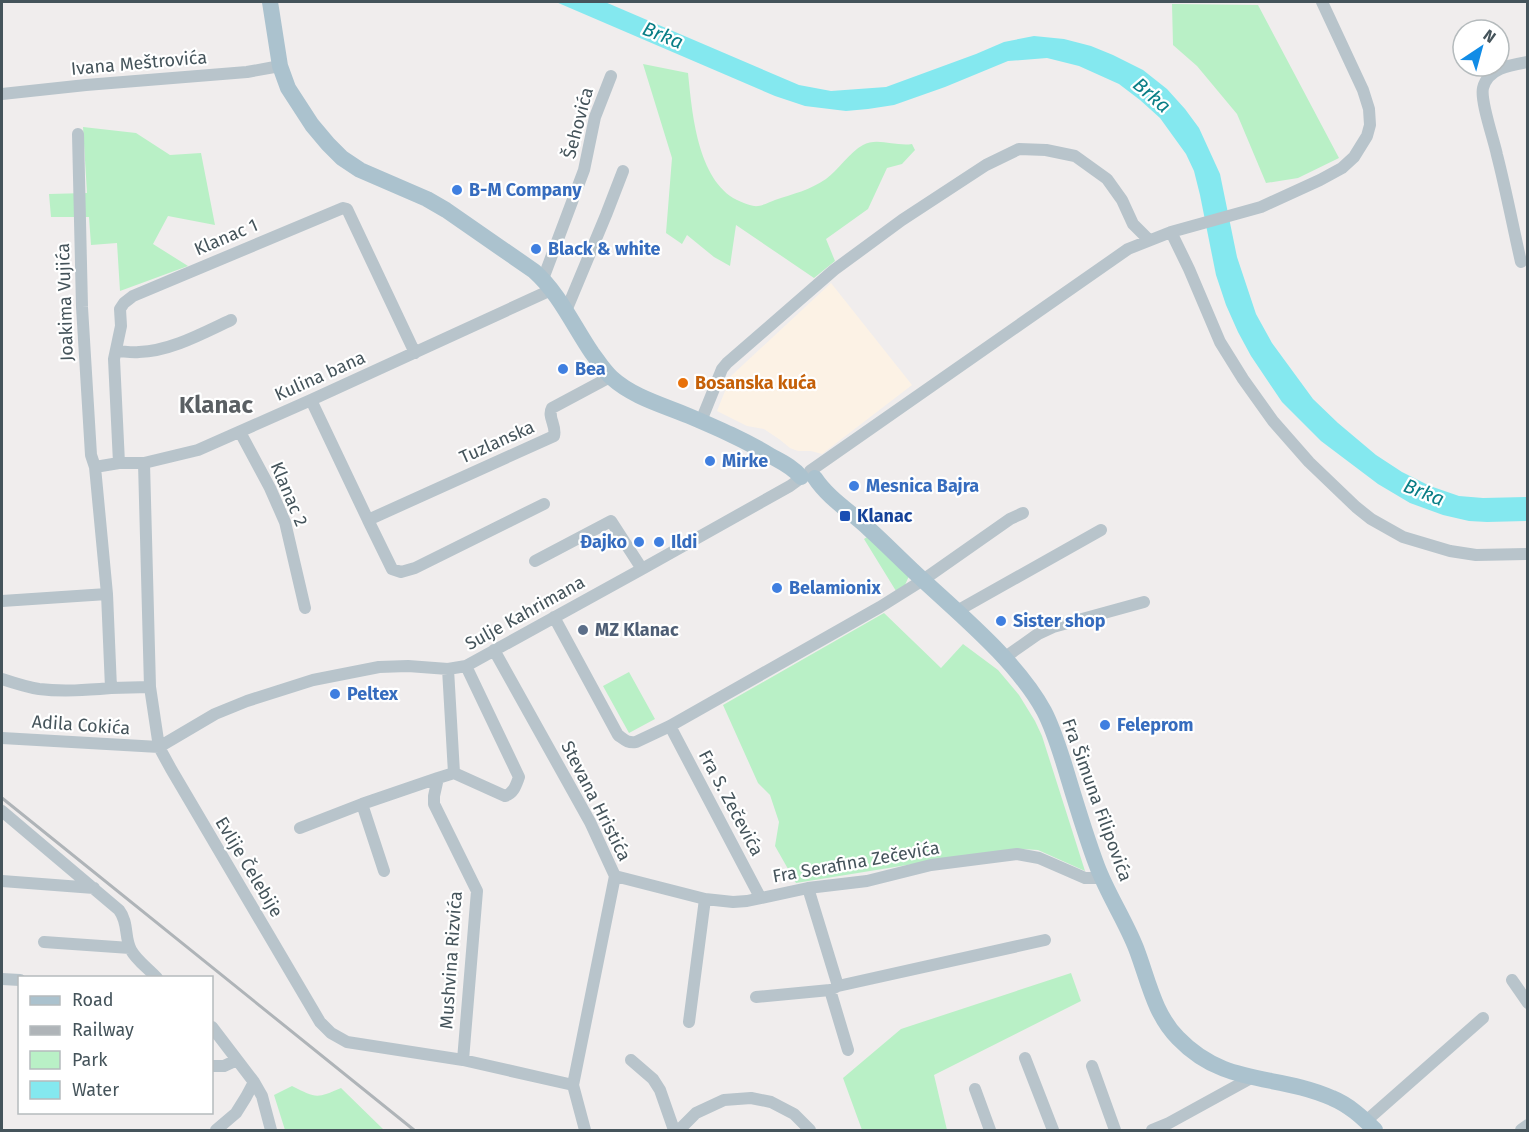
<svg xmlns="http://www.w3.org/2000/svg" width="1529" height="1132" font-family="'Fira Sans',sans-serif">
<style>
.commercial{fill:#fcf2e5}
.green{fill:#b9f0c6}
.water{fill:#84e8ef}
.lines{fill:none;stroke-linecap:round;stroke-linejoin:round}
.minor{stroke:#b8c4cb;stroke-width:12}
.major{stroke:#abc2ce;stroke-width:16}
.rail{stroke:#afb4b8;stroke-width:3}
.shop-dot{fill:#3f7fe0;stroke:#fff;stroke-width:2}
.food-dot{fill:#e8710a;stroke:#fff;stroke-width:2}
.transit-dot{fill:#1a4fb4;stroke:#fff;stroke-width:2}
.service-dot{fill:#5c6f8a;stroke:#fff;stroke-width:2}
.labels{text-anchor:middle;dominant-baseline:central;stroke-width:4.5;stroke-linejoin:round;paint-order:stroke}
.street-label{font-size:18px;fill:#45545b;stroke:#fff}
.shop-label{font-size:18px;font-weight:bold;fill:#366cbe;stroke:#fff;text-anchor:start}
.food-label{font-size:18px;font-weight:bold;fill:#c56008;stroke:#fff;text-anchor:start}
.transit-label{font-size:18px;font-weight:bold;fill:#164399;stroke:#fff;text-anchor:start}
.service-label{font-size:18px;font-weight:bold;fill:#4e5e75;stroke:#fff;text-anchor:start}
.water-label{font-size:20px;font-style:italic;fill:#097e86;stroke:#fff}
.district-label{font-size:24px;font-weight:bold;fill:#5a5f63;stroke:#fff}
</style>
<rect width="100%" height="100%" fill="#f0eded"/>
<!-- commercial -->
<path class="commercial" d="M831 283 912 385 822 454 811 451H798L790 448 779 439 764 429 747 426 717 411 731 376Z"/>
<!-- green -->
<path class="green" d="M1172 4 1258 5 1339 158 1298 178 1266 183 1237 114 1197 66 1173 45Z
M643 64 688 73C692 111 697 180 737 200 742 202 748 205 754 206 761 207 769 202 775 200 793 194 810 190 826 179 838 170 850 152 863 145 877 137 897 147 912 144L915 150 902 164 887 168 868 209 826 239 835 261 814 278 736 225 730 266 714 257 687 235 682 244 666 233 672 158Z
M83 127 136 133 170 155 201 153 215 225 168 216 153 244 188 266 120 291 117 243 91 245 89 217H51L49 194 87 193Z
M867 537 909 576 905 585 896 591 864 539Z
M884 613 941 668 963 644 998 670 1019 695 1035 721 1042 736 1085 871 1038 850 1022 849 975 854 796 883 775 846 779 822 770 795 758 783 723 705Z
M629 672 655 719 629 733 603 686Z
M1071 973 1081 1001 934 1075 947 1130H862L843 1078 901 1029Z
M292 1086C316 1098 316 1099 341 1088L384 1130H285L274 1095Z"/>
<!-- water -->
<path class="water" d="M556 2H605L799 85 831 91 886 87 976 54 1004 42 1034 36 1064 39 1091 46 1113 55 1143 70 1167 89 1185 109 1199 128 1220 174 1237 257 1256 314 1272 343 1313 399 1338 423 1376 455 1402 472 1430 486 1459 496 1483 498 1527 497V521L1487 522 1469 521 1443 515 1410 503 1378 484 1321 441 1282 402 1251 356 1238 332 1226 305 1216 275 1200 195 1194 171 1186 154 1160 118 1140 100 1119 84 1079 66 1047 58 1008 61 945 87 894 105 868 109 846 111 805 106 775 96Z"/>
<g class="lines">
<!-- minor -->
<path class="minor" d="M2 94 86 85 247 72 280 66
M1171 232 1189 269 1220 342 1243 379 1273 421 1309 462 1356 507 1371 519 1403 537 1450 551 1476 555 1528 554
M1521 262C1513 227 1506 190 1497 155 1494 140 1480 101 1483 88 1488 68 1510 65 1528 62
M543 279 584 170 595 117 611 76
M566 311 606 215 623 171
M116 351C123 351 131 353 139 352 171 351 203 333 231 320
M311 400 368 520
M701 421 722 369 727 363 834 270 902 220 986 165 1019 149 1046 150 1075 156 1107 179 1122 200 1133 224 1149 240
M240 432 270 488 285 522 305 608
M119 463 114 359 121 326 120 309 124 303 133 296 343 208 347 209 415 353
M144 463 150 687 159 747 171 769 320 1022 331 1033 347 1042 463 1060 573 1085
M95 467 119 463H144L198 450 311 400 551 290
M810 471 1128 249 1171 232 1261 207 1320 180 1342 168 1354 157 1367 136 1370 125 1369 109 1363 90 1322 2
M544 504 415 568 401 572 392 569 368 520 554 436C557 426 547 417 552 408L610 377
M535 561 611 521 642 569
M2 601 107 594
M957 611 1101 530
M554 617 618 735C625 740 627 743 636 742L670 726 880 607 923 580 1010 519 1023 513
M494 650 590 822 615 876 573 1085 585 1130
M1004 658 1038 634 1053 627 1144 602
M448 669 454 773 438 778 434 796V804L477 891 463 1060
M2 679C14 683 26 687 39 689 63 692 87 690 111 688L107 594 95 467 91 455 82 307 78 134
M111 688 150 687
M670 726 760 897
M2 738 159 747 215 714 247 701 313 680 379 667 408 666 448 669 466 666 642 569 790 486 801 478
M454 773 505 796C514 793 516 785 519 777L466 666
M362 804 384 871
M2 811 119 910C129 923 124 937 131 950 136 960 149 969 157 978
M300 828 362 804 438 778
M615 876 705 899 733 902 747 901 808 888 867 881 931 865 1017 854 1039 858 1085 878H1095L1101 876
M2 881 94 888
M808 888 838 986
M44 942 130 948
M2 979 20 980
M1512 980 1528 1003
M830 990 848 1050
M756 997 830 990 838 986 1045 940
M689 1022 705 899
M212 1027 254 1082 262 1096 271 1130
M1025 1058 1053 1130
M631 1060 653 1079 660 1090 674 1130
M212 1066H224L237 1060
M1092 1066 1115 1130
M975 1089 990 1130
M1366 1121 1483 1018
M216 1130 236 1113 246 1097 254 1082
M679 1130 696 1113 724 1100 751 1098 771 1102 794 1114 810 1130
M1152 1130 1169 1123 1251 1078
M1521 1130 1528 1125"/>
<!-- major -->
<path class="major" d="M270 2 280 66 288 88 312 125 328 144 342 158 360 170 427 199 446 210 534 271C559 293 573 325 592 353 598 361 604 371 612 378 633 397 663 405 689 416 717 428 745 440 771 456 782 462 793 467 801 477
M815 478C828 498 851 512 868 528 887 545 905 564 924 581 964 618 1018 663 1044 711 1053 728 1059 748 1065 767 1075 800 1085 834 1097 866 1108 895 1125 920 1136 948 1148 979 1154 1014 1178 1038 1225 1087 1276 1073 1332 1098 1349 1105 1362 1117 1375 1130"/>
<!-- rail -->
<path class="rail" d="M2 798 414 1130"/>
</g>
<!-- markers -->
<g class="shop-dot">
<circle cx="457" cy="190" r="6"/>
<circle cx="536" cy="249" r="6"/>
<circle cx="563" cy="369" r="6"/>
<circle cx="710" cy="461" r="6"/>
<circle cx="854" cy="486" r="6"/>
<circle cx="639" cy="542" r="6"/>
<circle cx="659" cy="542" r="6"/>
<circle cx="777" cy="588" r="6"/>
<circle cx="1001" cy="621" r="6"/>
<circle cx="335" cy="694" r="6"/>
<circle cx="1105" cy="725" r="6"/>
</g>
<circle class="food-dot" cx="683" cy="383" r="6"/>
<rect class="transit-dot" x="839" y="510" width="12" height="12" rx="3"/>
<circle class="service-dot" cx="583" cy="630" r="6"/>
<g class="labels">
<!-- street labels -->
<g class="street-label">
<text transform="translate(139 63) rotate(-5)">Ivana Meštrovića</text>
<text transform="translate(578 123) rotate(-75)">Šehovića</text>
<text transform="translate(226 237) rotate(-23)">Klanac 1</text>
<text transform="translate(65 302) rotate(-92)">Joakima Vujića</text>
<text transform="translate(320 376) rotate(-24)">Kulina bana</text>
<text transform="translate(497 442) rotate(-24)">Tuzlanska</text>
<text transform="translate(289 494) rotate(67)">Klanac 2</text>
<text transform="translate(525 613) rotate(-29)">Sulje Kahrimana</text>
<text transform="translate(81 725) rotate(4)">Adila Cokića</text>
<text transform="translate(1097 800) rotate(70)">Fra Šimuna Filipovića</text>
<text transform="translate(596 801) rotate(63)">Stevana Hristića</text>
<text transform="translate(731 803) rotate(62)">Fra S. Zečevića</text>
<text transform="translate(856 862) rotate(-10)">Fra Serafina Zečevića</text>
<text transform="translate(249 867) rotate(59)">Evlije Čelebije</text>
<text transform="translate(451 960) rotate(-86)">Mushvina Rizvića</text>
</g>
<!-- shop labels -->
<g class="shop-label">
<text x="469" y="190">B-M Company</text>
<text x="548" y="249">Black &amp; white</text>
<text x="575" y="369">Bea</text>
<text x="722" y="461">Mirke</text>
<text x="866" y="486">Mesnica Bajra</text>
<text x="627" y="542" text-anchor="end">Đajko</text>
<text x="671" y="542">Ildi</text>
<text x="789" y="588">Belamionix</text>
<text x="1013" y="621">Sister shop</text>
<text x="347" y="694">Peltex</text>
<text x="1117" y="725">Feleprom</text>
</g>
<!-- food labels -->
<g class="food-label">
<text x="695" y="383">Bosanska kuća</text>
</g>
<!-- transit labels -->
<g class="transit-label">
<text x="857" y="516">Klanac</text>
</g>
<!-- service labels -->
<g class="service-label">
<text x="595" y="630">MZ Klanac</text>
</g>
<!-- water labels -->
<g class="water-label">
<text transform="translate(663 35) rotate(22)">Brka</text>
<text transform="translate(1152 95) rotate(41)">Brka</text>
<text transform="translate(1424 492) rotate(22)">Brka</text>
</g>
<!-- district labels -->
<g class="district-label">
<text x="216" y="405">Klanac</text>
</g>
</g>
<!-- border -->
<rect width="1529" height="1132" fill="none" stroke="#45545b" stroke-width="6"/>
<!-- legend -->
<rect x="18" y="976" width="195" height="138" fill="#ffffff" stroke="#b5bbbd" stroke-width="1.5"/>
<rect x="30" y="996" width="30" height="9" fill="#abc2ce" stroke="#b5bbbd" stroke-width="1.5"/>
<text x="72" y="1006" font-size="18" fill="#45545b">Road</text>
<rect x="30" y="1026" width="30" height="9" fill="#afb4b8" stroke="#b5bbbd" stroke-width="1.5"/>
<text x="72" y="1036" font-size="18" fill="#45545b">Railway</text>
<rect x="30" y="1051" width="30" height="18" fill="#b9f0c6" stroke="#b5bbbd" stroke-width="1.5"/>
<text x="72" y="1066" font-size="18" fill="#45545b">Park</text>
<rect x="30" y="1081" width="30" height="18" fill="#84e8ef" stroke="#b5bbbd" stroke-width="1.5"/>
<text x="72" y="1096" font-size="18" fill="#45545b">Water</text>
<!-- north arrow -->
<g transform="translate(1481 48) rotate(36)"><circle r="28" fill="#ffffff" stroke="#b5bbbd" stroke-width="1.5"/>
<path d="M0-4.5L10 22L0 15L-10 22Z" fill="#118ce6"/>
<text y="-9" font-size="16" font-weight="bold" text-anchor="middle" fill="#45545b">N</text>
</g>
</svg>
